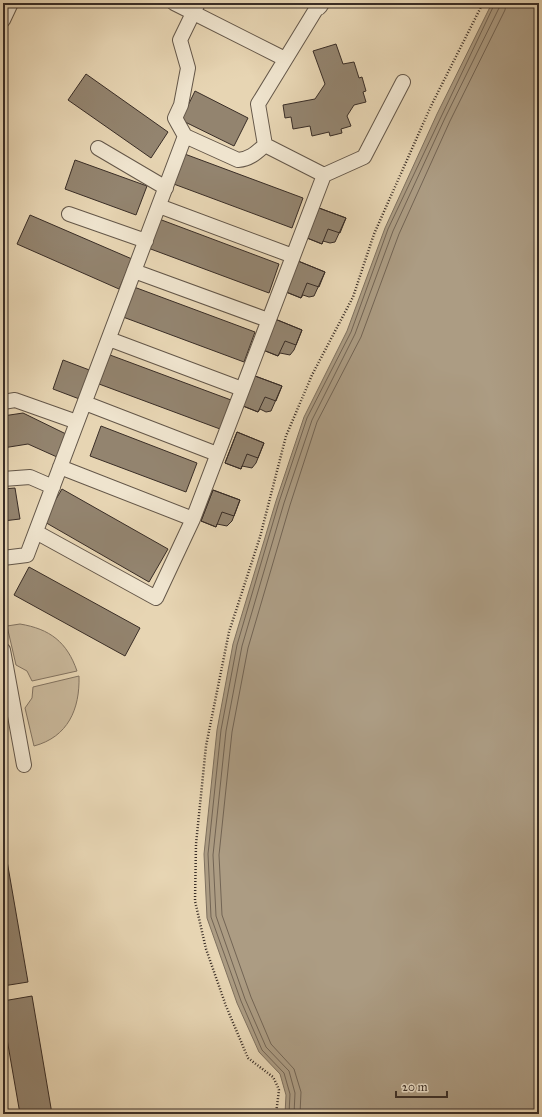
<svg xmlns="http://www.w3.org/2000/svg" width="542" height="1117" font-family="'IM FELL Great Primer',serif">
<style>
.green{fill:#c9b89b;stroke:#817260}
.water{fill:#ac9c83;stroke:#7e705e}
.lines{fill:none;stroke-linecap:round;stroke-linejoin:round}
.shore{stroke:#726454;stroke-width:1}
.building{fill:#93846f;stroke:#392d26}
.minor-casing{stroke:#645749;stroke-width:16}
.tertiary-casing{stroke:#645749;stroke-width:20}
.path{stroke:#392d26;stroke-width:2.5;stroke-dasharray:1 2;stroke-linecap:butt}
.minor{stroke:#efe4ce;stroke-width:14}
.tertiary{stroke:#efe4ce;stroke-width:18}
</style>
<rect width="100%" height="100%" fill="#e7d5b3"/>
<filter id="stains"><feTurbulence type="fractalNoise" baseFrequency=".005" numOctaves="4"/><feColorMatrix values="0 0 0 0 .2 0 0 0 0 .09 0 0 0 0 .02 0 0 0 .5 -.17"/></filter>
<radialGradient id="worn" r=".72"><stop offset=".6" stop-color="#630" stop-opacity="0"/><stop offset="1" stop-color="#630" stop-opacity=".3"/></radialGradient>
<!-- green -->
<path class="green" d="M20 624C50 629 67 642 77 671L32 681 27 671 16 665 7 626Z
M79 676C80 709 68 737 34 746L25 708 32 698 33 687Z"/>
<!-- water -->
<path class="water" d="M492 3H539V1114H285L286 1095 280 1074 259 1052 237 1003 207 918 204 854 217 730 233 644 276 501 304 417 347 331 385 228 437 114Z"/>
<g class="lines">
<!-- shore -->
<path class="shore" d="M289 1114 290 1094 284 1073 262 1050 241 1001 211 917 208 854 221 730 237 645 279 502 307 418 351 332 388 229 495 3
M294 1114 295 1093 289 1071 266 1047 245 999 216 916 213 855 226 731 242 646 284 503 312 420 355 334 393 231 445 118 499 8 500 3
M300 1114 301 1092 294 1069 271 1044 251 997 222 915 219 855 232 732 248 648 290 505 317 422 361 337 399 234 450 121 505 10 506 3"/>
</g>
<!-- building -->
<path class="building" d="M336 44 343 64 354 62 359 78 362 77 366 91 363 92 366 102 354 105 347 116 351 126 341 129 342 133 330 136 329 132 312 136 310 126 293 129 291 117 285 118 283 105 315 99 325 84 313 51Z
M86 74 168 132 151 158 68 100Z
M195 91 248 118 234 146 181 120Z
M182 153 303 198 292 228 171 183Z
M75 160 147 186 136 215 65 189Z
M319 208 346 218 340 233 328 229 322 244 307 238Z
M319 208 346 218 335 242 330 243 323 241 322 244 307 238Z
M30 215 132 259 119 289 17 244Z
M159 219 279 264 269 293 148 248Z
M298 261 325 272 314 296 309 297 303 295 301 298 286 292Z
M298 261 325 272 319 287 307 283 301 298 286 292Z
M134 287 255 332 244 362 123 317Z
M275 319 302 330 296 345 285 341 278 356 263 350Z
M275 319 302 330 294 350 290 355 280 353 278 356 263 350Z
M110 355 231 400 220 429 99 384Z
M63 360 92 371 82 400 53 389Z
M255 376 282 386 276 401 265 397 258 412 243 406Z
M255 376 282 386 271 411 266 412 260 409 258 412 243 406Z
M23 413 66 434 57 457 28 444 3 448V416Z
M101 426 197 463 186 492 90 456Z
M237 432 264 443 258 458 247 454 241 469 225 463Z
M237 432 264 443 256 463 252 468 242 466 241 469 225 463Z
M15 488 20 519 3 521V489Z
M62 489 168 549 149 582 43 521Z
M213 490 240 500 234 516 222 512 216 527 201 521Z
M213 490 240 500 232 521 227 526 217 524 216 527 201 521Z
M29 567 140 628 125 656 14 595Z
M3 855H6L28 982 3 986Z
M32 996 52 1114H20L3 1016V1001Z"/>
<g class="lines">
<defs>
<path id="minor" d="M174 3 285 59
M198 3 180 40 188 68 181 105 175 118 185 136 238 160C250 159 256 153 265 145
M314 3 318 6 258 104 265 145 324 175 364 157 403 82
M3 20 11 3
M98 148 166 188
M159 206 293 256
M69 214 146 241
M134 271 268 320
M109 339 242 389
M3 402 15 400 77 422
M85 403 217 454
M60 467 193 519
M3 479 30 477 53 487
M36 532 156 598 193 519 324 175
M3 558 27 555 185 136
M3 650 24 765"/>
<path id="tertiary" d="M318 6 320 3"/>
</defs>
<!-- minor casing -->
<use href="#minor" class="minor-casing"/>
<!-- tertiary casing -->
<use href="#tertiary" class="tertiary-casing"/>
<!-- path -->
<path class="path" d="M276 1114 279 1090 277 1085 273 1077 248 1058 226 1006 206 949 195 901 196 844 206 746 229 632 260 537 286 436 312 375 353 297 374 234 431 106 483 3"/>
<!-- minor -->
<use href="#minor" class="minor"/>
<!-- tertiary -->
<use href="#tertiary" class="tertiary"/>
</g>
<!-- margin -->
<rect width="542" height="1117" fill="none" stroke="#e7d5b3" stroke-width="16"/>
<rect x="4" y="4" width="534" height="1109" fill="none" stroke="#392d26" stroke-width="2"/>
<rect x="8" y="8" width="526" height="1101" fill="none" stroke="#392d26"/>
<!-- scale -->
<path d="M396 1091v6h51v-6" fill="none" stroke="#392d26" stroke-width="2"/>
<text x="402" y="1091" font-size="12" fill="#392d26" stroke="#efe4ce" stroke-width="3" paint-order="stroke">20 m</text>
<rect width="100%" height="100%" filter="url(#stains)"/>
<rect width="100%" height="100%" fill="url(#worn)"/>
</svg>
